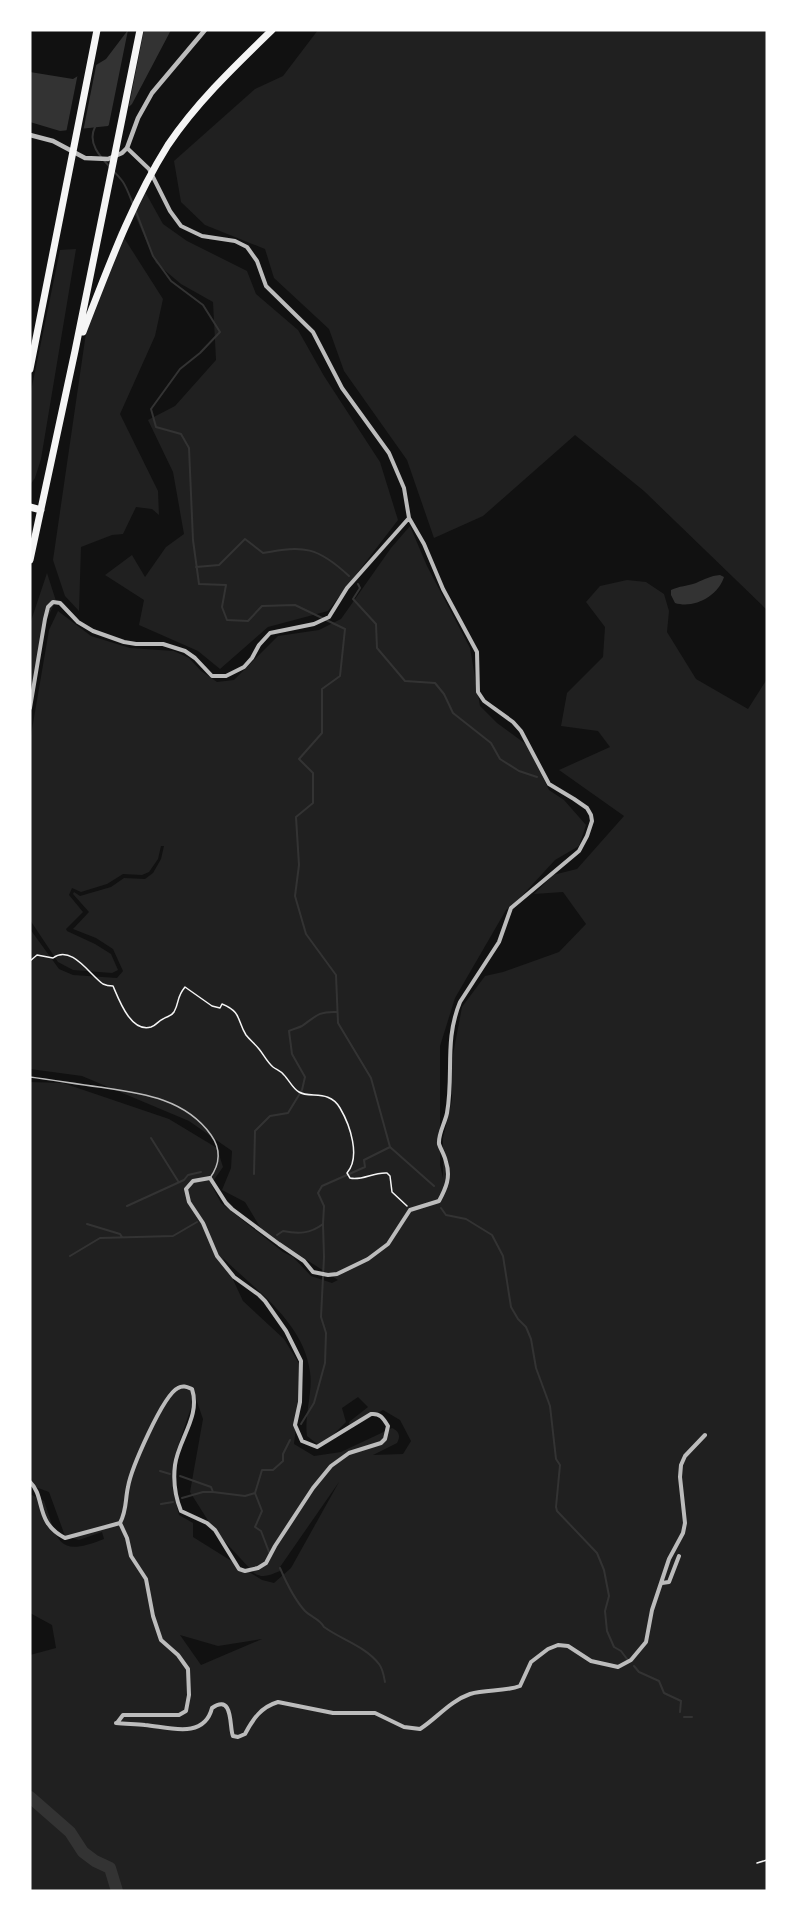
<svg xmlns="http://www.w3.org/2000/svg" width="797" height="1921" font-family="Roboto,sans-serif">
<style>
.green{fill:#202020;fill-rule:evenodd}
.water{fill:#333}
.pier{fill:#111}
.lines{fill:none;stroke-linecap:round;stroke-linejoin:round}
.stream{stroke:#333;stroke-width:2}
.river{stroke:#333;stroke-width:12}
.path{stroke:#f5f5f5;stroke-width:1.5}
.service{stroke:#bcbcbc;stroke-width:1.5}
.minor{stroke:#bcbcbc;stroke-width:4}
.tertiary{stroke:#bcbcbc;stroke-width:4.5}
.motorway{stroke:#f5f5f5;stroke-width:7}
</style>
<rect width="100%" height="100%" fill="#111"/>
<!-- green -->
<path class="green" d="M318 30H767V610L644 491 575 435 483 516 434 538 407 460 344 371 329 329 274 278 265 249 205 225 181 202 174 161 255 89 283 76Z
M143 188 163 224 187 241 247 271 256 294 298 330 324 376 380 462 398 520 328 611 268 627 220 669 198 651 139 625 144 600 105 575 132 555 145 577 166 547 184 534 173 472 148 420 175 406 216 360 213 302 181 284 156 263 131 206Z
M119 230 163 299 155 336 120 414 158 491 159 515 152 509 136 507 123 534 112 535 81 547 79 611 65 596 53 560 87 326Z
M76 249 41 459 35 478 30 485V396L60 250Z
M410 526 427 566 470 648 480 706 497 723 527 745 549 790 564 800 586 825 579 846 555 860 519 899 506 910 455 998 440 1046V1165L443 1178V1138L452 1100V1060L462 1007 485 976 503 972 559 952 586 924 563 892 534 894 553 875 577 869 624 816 559 770 610 747 598 731 561 726 567 693 603 657 605 627 586 602 600 586 627 580 646 582 664 594 669 611 667 632 696 679 748 709 767 679V1891H30V1655L56 1648 52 1625 30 1613V1494L44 1501C58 1541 57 1558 104 1539L102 1532 79 1540 65 1536 49 1492 30 1485V1082L63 1083 169 1119 217 1148 223 1167 211 1184 221 1203 283 1252 293 1257 311 1276 332 1283 338 1280 263 1232 245 1202 222 1190 231 1168 232 1151 189 1121 82 1076 30 1069V929L59 969 73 975 117 978 123 971 113 949 96 938 73 929 89 912 73 894 74 892 80 896 111 887 124 878 145 879 153 873 161 859 164 846H161L158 859 149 872 142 875 123 874 107 884 81 892 72 888 69 895 83 912 66 929 67 931 95 944 111 954 118 970 112 973 73 970 58 962 30 920V741L49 630 58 611 91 636 130 648 174 651 189 658 201 671 217 682 234 680 278 636 319 630 341 619 391 548ZM223 1258C254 1289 304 1322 310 1372 313 1393 304 1415 307 1436L321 1447 346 1422 342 1408 358 1397 368 1407 349 1422 350 1429 383 1410 400 1420 411 1441 403 1454 373 1455 397 1443C401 1436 399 1431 392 1428L341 1452 314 1456 294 1444 303 1370 284 1339 243 1301ZM195 1396 203 1419 190 1492 214 1530 254 1573C263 1579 270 1575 280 1571V1567L339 1482 291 1568 274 1583 262 1580 193 1537V1523L179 1515 172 1486 174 1458ZM180 1635 218 1646 262 1639 201 1665Z
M47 573 56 601 44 624 30 720V624Z"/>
<!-- water -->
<path class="water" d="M128 30H171L132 104 108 126 60 131 30 122V72L73 79 106 59Z
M720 575 724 577C718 596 694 609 675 603L671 595V590C679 586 688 586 696 583 705 579 710 576 720 575Z"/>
<!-- pier -->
<path class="pier" d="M128 30H144L128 111 108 129Z
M97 61 83 132 66 133 78 73Z"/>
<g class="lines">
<!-- stream -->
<path class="stream" d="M95 127C84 149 112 166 123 182 127 188 130 197 133 204
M135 209 153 256 171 281 203 305 220 332 200 353 180 369 151 409 156 427 181 434 189 448 193 540 199 584 226 585 222 607 227 620 248 621 262 606 295 605 345 629 340 676 322 689V733L299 759 313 773V803L296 817 299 865 295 896 306 934 336 975 338 1023 371 1078 390 1147
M196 567 219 565 245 539 263 553C304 545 318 547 349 576
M358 584 360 588 353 599 376 624 377 648 405 681 435 683 444 694 453 713 491 743 500 759 519 771 537 777
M151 1138 178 1181
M390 1147 434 1186
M254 1174 255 1131 270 1116 288 1113 302 1090 305 1077 292 1054 289 1031C293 1029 298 1028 302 1026 315 1017 318 1011 337 1012
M127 1206 184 1180 188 1175 201 1172
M441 1208 446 1215 466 1219 492 1235 503 1256 511 1307 518 1319 526 1327 531 1339 536 1368 550 1406 556 1459 560 1465 556 1507 557 1511 597 1553 604 1570 609 1596 605 1611 607 1631 614 1647 621 1651 627 1659
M87 1224 120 1234 122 1237
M277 1235 283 1231C298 1234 310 1234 323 1224L324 1206 318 1193 322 1186 365 1167 364 1160 390 1147
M70 1256 100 1238 173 1236 197 1222
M301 1424 314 1403 325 1363 326 1333 321 1317 324 1257 323 1224
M160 1471 170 1474
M180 1476 211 1487 213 1492 245 1496 255 1493
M182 1498 203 1492H213
M161 1504 173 1502
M269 1552 261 1531 255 1527 262 1511 255 1493 262 1470H273L283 1461V1454L290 1440
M280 1568C286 1582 294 1599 305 1611 311 1617 320 1619 324 1627 342 1640 365 1646 379 1664 383 1669 384 1677 385 1682
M634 1666 639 1672 659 1681 664 1693 681 1701 680 1712
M684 1717H692"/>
<!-- river -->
<path class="river" d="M30 1797 70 1832 83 1852 95 1861 110 1868 117 1891"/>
<!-- path -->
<path class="path" d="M30 961 37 955 53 958C71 944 90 975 103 984 105 985 110 986 113 986 119 1000 131 1033 151 1027 157 1025 158 1021 163 1019 167 1016 171 1017 174 1012 180 1001 176 998 185 987L212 1006 220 1008 222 1004C242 1012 237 1021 246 1035 250 1040 255 1044 259 1049 264 1055 267 1062 273 1067 277 1070 281 1071 284 1075 289 1080 293 1089 299 1092 310 1099 329 1089 340 1108 350 1125 361 1157 347 1173L350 1178C362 1181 373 1172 387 1173L390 1176 392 1192 407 1206
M757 1863 767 1860"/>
<!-- service -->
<path class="service" d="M30 1077C53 1080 76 1084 99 1087 140 1093 185 1098 211 1135 221 1149 220 1164 210 1178"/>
<!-- minor -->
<path class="minor" d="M30 708 45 619 48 607 53 602 60 603 78 622 93 631 124 642 136 644H163L185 651 195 658 212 676H226L244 667 252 658 259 645 270 633 314 624 329 617 347 588 409 518
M30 1482C46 1497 34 1522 65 1538L120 1523
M120 1523C127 1510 125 1500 128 1487 131 1469 163 1395 178 1388 183 1385 187 1387 192 1389 201 1416 178 1440 175 1465 173 1481 175 1496 181 1511L207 1523 215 1530 239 1569 245 1571 258 1568 266 1563 275 1546 313 1488 331 1466 349 1453 381 1443 385 1439 388 1426C383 1418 380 1413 371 1414L317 1447 302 1441 295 1425 300 1402 301 1361 286 1331 265 1301 259 1295 234 1277 217 1256 203 1223 189 1202 186 1189 193 1181 210 1178 226 1203 232 1209 279 1244 304 1261 313 1272 328 1275 337 1274 368 1259 388 1244 410 1210 439 1201C446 1188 451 1177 446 1162 445 1156 441 1150 439 1144 438 1134 445 1123 447 1113 454 1074 444 1041 460 1002L499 942 511 908 579 851 587 836 592 821 591 815 587 808 574 799 549 784 521 731 513 722 484 701 478 692 477 652 443 589 424 544 409 518 404 488 389 453 342 388 313 332 266 286 257 261 247 247 235 241 202 236 181 226 170 211 149 169 127 148
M662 1583 669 1582 679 1556
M116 1723C126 1724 136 1724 145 1725 168 1727 204 1740 212 1708 234 1693 229 1728 233 1736L238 1737 245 1734C253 1719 261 1707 278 1702L333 1713H375L404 1727 420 1729C437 1718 450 1701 470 1694 486 1689 504 1692 520 1686L531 1662 548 1649 558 1645 568 1646 591 1661 618 1667 631 1660 646 1642 652 1610 669 1559 683 1533 685 1523 680 1477 681 1465 685 1456 705 1435
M117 1723 123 1715H179L186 1711 189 1695 188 1669 178 1655 161 1640 153 1616 146 1579 131 1556 127 1538 120 1523"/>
<!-- tertiary -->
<path class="tertiary" d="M30 135 53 141 85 158 108 159 122 153 127 148 138 118 152 93 205 30"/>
<!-- motorway -->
<path class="motorway" d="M83 332C108 268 131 204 168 145 197 102 235 66 272 30
M30 369 97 30
M30 507 41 510
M30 560 75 351 140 30"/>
</g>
<!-- border -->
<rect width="797" height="1921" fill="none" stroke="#ffffff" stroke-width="63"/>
</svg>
